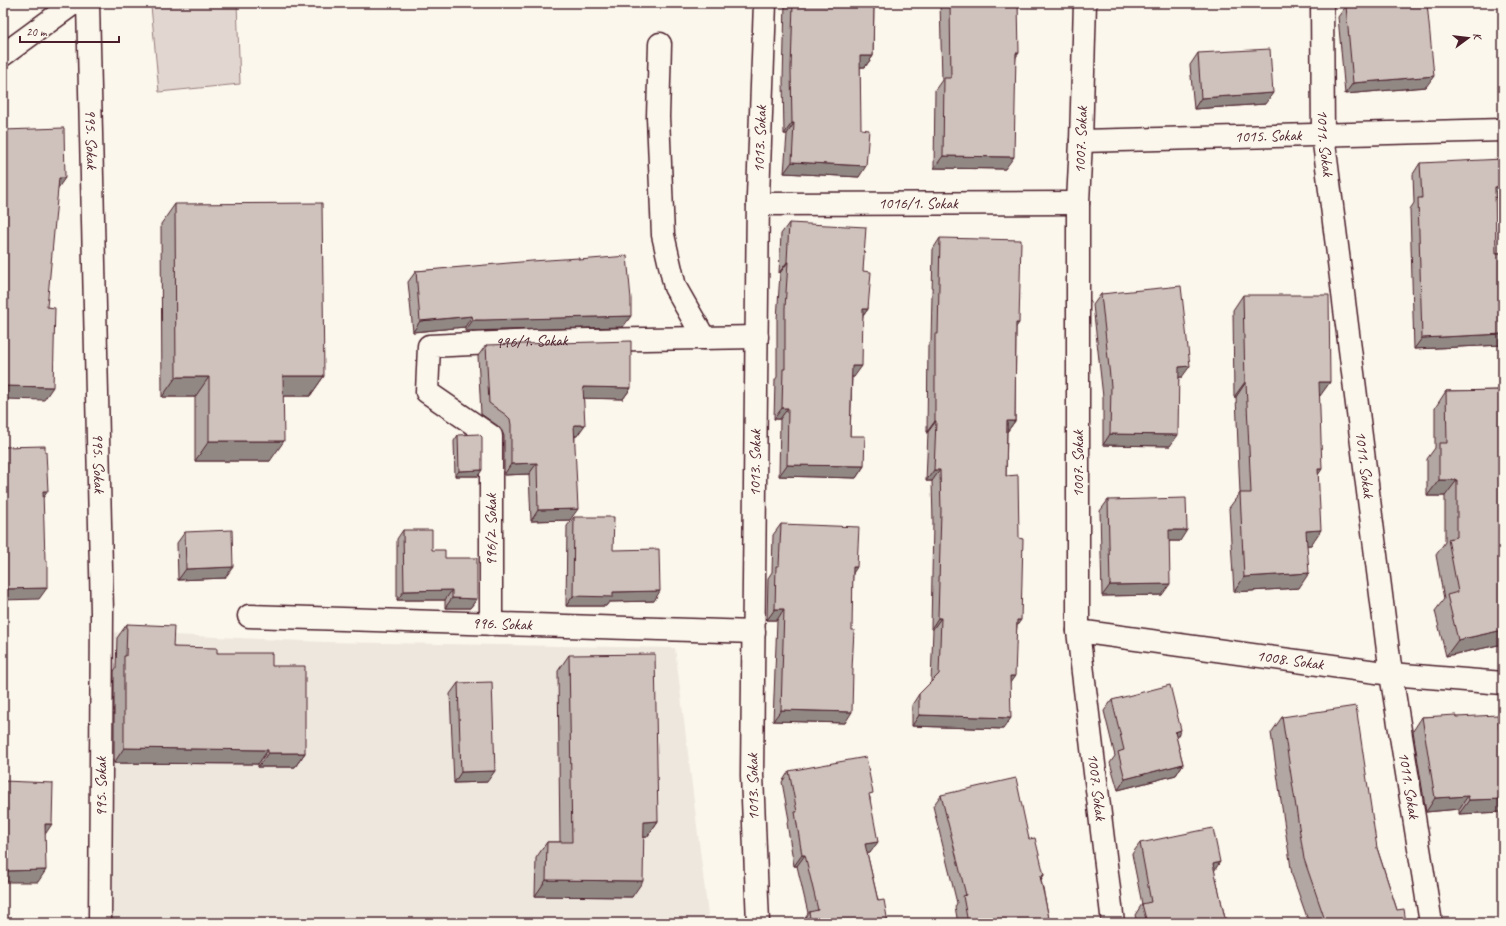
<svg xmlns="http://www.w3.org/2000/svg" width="1506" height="926" font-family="Caveat,sans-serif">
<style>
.built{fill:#eee7de}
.green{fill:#e2d7d0;stroke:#967b7e}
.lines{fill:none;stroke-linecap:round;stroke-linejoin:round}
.minor-casing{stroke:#4a1f2b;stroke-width:25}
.major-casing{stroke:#4a1f2b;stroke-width:25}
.minor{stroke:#fbf7ec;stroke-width:22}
.major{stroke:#fbf7ec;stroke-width:22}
.wall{fill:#b2a7a2;stroke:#4a1f2b}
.shaded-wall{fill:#918884;stroke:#4a1f2b}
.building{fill:#cfc2bc;stroke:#4a1f2b}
.labels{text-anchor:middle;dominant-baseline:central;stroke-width:3;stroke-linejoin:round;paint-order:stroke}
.street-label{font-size:16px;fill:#4a1f2b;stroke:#fbf7ec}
</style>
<rect width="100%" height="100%" fill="#fbf7ec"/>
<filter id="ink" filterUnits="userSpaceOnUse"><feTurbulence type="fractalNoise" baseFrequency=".025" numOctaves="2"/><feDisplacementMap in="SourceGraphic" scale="8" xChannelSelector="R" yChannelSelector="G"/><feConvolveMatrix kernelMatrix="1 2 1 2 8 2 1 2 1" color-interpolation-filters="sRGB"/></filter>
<g filter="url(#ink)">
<!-- built -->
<path class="built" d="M107 632 325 642 675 648 709 923H113Z"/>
<!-- green -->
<path class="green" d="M180 3H237L240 84 159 92 151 6Z"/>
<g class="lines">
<defs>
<g id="minor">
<path id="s1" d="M88 3 102 612 100 923"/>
<path id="s2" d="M1085 3 1081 141 1078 203V631L1113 923"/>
<path id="s3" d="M1322 3 1323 135 1391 674 1431 923"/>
<path d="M660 44 658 117 663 235 675 287 704 338"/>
<path id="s4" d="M1081 141 1503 130"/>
<path id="s5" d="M758 204 1078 203"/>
<path id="s6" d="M249 616 754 632"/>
<path id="s7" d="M491 624V436L427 392 429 346 535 341 757 337"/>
<path id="s8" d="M1078 631 1391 674 1503 683"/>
<path id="s9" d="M758 923 752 775 758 196 765 3"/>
</g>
<path id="major" d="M3 55 74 3"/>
</defs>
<!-- minor casing -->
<use href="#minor" class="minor-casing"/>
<!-- major casing -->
<use href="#major" class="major-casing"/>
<!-- minor -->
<use href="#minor" class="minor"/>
<!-- major -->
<use href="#major" class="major"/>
</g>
<!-- wall -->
<path class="wall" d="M785 3H874L873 56 865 67H860L859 177 784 173 787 134H784L783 80Z
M940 3H1018L1016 57 1005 169 934 168 935 90 942 80Z
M1350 3H1427L1426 87 1345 94 1338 17 1346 6 1350 5Z
M1198 53 1265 104 1194 109 1190 65Z
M1420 163 1495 197 1496 253H1503V345L1414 349 1410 209 1414 203 1413 174Z
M175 204 324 376 310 396H283L270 461H195V397H162L161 224Z
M789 223 863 271 868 309 863 316 854 377H852L850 436 864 466 856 478 779 476 780 419H774L775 380 777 377V319L780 273H779L781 234Z
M940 238 1016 327 1015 421 1007 432 1006 476 1017 626 1010 683 1003 729 912 726V705L919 694 931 682 933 629H931L933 522 932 481H926L928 432H927L928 345 931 341 933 249Z
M579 260 623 327 477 331H465V327L413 332 408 282 416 271Z
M1101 294 1182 377H1179L1170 446 1103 445V397L1093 305Z
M1243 295 1330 382 1319 396 1318 475 1311 545H1307L1299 588 1234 592 1229 508 1240 493 1236 397H1234L1233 310Z
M486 345 631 388 623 399 584 398 577 436H575L570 520 531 521 529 474 504 475V436L502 431 498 426 481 414 478 356Z
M1503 390V644L1446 656 1435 611 1444 599 1436 555 1445 542V496H1427V459L1435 448V408L1446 391Z
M458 435 478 476H455L454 441Z
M1108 500 1180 541H1169L1162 595 1102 596 1100 511Z
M574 517 613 550 654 601 609 602 606 606H566L567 526Z
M781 524 853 573 845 723 773 721 777 620H767L768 578 772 572 773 535Z
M403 530 432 550 445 558 477 599 470 608H445V600H397V539Z
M185 532 225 578 178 580 177 543Z
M127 624 173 647 217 653 272 666 305 753 295 767H258V764L114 763V671L116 668 117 638Z
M569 655 658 821 647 837H644L632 897 535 896 536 858 547 842H560L558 671Z
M458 683 487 782 454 783 450 694Z
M1112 700 1176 737 1183 764 1176 775 1118 790 1110 763 1115 756 1104 711Z
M1282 717 1377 848 1397 910 1406 923H1309L1292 875 1271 733Z
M1422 717H1457L1499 729H1503V812L1459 814V809L1426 812 1413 731Z
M789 771 870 797V853H867L878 901 888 923H801L808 913 797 866H794L787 823 789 820 782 782Z
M941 795 1029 839 1044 875 1041 880 1050 923H958L955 907 957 903 933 806Z
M1140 843 1214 870 1226 923H1137L1135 915 1142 904 1132 854Z"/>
<!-- shaded-wall -->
<path class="shaded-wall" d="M1016 53H1019L1010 65Z
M860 56H873L865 67H852Z
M1434 76 1426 87 1345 94 1353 83Z
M1273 93 1265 104 1194 109 1201 98Z
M792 123H794L787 134H784Z
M943 156 1014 157 1005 169 934 168Z
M792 162 866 166 859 177 784 173Z
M59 178H65L56 191Z
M1503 186V197L1487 198 1495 187Z
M787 262H788L780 273H779Z
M863 309H868L860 320Z
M472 316 465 327 413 332 420 321Z
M631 316 623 327 465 331 473 320Z
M1016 323H1019L1011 334Z
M1503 334V345L1414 349 1422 338Z
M852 366H862L854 377H844Z
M1190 366 1182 377 1171 378 1179 367Z
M283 376H324L310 396H269Z
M176 377H209L195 397H162Z
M1245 382H1246L1236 397H1234Z
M1319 382H1330L1320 396H1309Z
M3 386 53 387 44 400 3 399Z
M583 387 631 388 623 399 576 398Z
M782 408H788L780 419H774Z
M935 421H936L928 432H927Z
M1007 421H1015L1007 432Z
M574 425H585L577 436H567Z
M1110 434 1178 435 1170 446 1103 445Z
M209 441H284L270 461H195Z
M537 463 529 474 504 475 511 464Z
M787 465 864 466 856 478 779 476Z
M1318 469H1322L1312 484Z
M482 470 478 476H455L459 471Z
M934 470H940L932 481H926Z
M1439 480H1457L1445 496H1427Z
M43 491H48L40 502Z
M578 509 570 520 531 521 538 510Z
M1169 530H1187L1180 541H1161Z
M1321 530 1311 545 1296 546 1306 531Z
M233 567 225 578 178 580 186 569Z
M853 567H857L850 578Z
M1309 573 1299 588 1234 592 1244 577Z
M1170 584 1162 595 1102 596 1110 585Z
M47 588 39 599 3 600V589Z
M452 590 445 600H397L404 591Z
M660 591 654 601 609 602 606 606H566L573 596 613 592Z
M452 598 477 599 470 608H445Z
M775 609H784L777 620H767Z
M938 618H941L933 629H931Z
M1017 620H1021L1013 631Z
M1503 630V644L1446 656 1458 640Z
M1010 676H1015L1007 687Z
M781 710 852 712 845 723 773 721Z
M919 715 1011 718 1003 729 912 726Z
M1181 730 1174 742 1175 732Z
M124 748 268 750 258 764 114 763Z
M268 753H305L295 767H258Z
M1183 764 1176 775 1118 790 1125 779Z
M495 771 487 782 454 783 461 772Z
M1468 796 1459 809 1426 812 1435 798Z
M1503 799V812L1459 814 1469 800Z
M658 821 647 837 633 838 644 822Z
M45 824H52L44 836Z
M878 842 870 853 857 855 865 844Z
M802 855H805L797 866H794Z
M1220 862 1213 873V864Z
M46 870 38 882H3V871Z
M1044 875 1036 886 1040 876Z
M546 880 643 881 632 897 535 896Z"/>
<!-- building -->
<path class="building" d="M793 3H874L873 56H860L861 129 869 130 866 166 792 162 794 123H792L791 69Z
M950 3H1018L1019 53H1016L1014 157 943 156 944 78H951Z
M1358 3H1427L1434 76 1353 83 1346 6 1358 5Z
M1270 49 1273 93 1201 98 1198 53Z
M64 128 65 178H59L47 307 55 308 53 387 3 386V130Z
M1503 159V186L1495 187 1496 253H1503V334L1422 338 1418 198H1422L1420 163Z
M322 203 324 376H283L284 441H209V377H176L175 204Z
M789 223 866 227 863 271 871 272 868 309H863L862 366H852L850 436H865L864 466 787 465 788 408H782L783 369H785V308L788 262H787Z
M940 238 1021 240 1019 323H1016L1015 421H1007L1006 476 1018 475 1019 538 1023 539 1021 620H1017L1015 676H1010L1011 718 919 715V694L939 674 941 618H938L941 511 940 470H934L936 421H935V334H938Z
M627 256 631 299V316L485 320H473L472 316 420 321 416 271 532 261 579 258V260Z
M1181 286 1190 366 1179 367 1178 435 1110 434 1111 386 1101 294Z
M1243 295H1329L1330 382H1319L1322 469H1318L1321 530 1306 531 1309 573 1244 577 1240 493H1251L1246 382H1245Z
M631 341V388L583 387 585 425H574L578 509 538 510 537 463 511 464V425L510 419 506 415 489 403 486 345Z
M1503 390V630L1458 640 1447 595 1458 592 1448 539 1457 537V480H1439V443H1447L1446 391Z
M479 434 482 437V470L459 471 458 435Z
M45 446V452H46L48 491H43L45 560H47V588L3 589V447Z
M1186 498 1187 530H1169L1170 584 1110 585 1108 500Z
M574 517H614L613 550 659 549 660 591 613 592V597L573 596Z
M781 524 859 527 857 567H853L852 630H854L852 669H853L852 712 781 710 784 609H775L776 566H779Z
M232 530 233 567 186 569 185 532Z
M403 530H432V550H445V558H477V599L452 598V590L404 591Z
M127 624 174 626 173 647 217 648V653H272V666H305V753H268V750L124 748V656H126Z
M655 654 658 821 644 822 643 881 546 880 547 842H572L569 655Z
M3 660H5L3 683Z
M492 682 495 771 461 772 458 683Z
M1170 685 1181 730 1175 732 1183 764 1125 779 1118 752 1124 750 1112 700Z
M1356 706 1377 848 1397 910 1404 909 1406 923H1326L1304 859 1282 717Z
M1456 715 1457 717 1498 715 1499 729H1503V799L1469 800 1468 796 1435 798 1422 717Z
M866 757 873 793 869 794 878 842 865 844 878 901 884 900 888 923H811L809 912 818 910 805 855H802L795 812H797L789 771Z
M1016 778 1029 839 1035 838 1044 875 1040 876 1050 923H968L963 896 966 895 941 795Z
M3 781 53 783 52 824H45L46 870 3 871Z
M1213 828 1220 862 1213 864 1226 923H1147L1142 904 1151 902 1140 843Z"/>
</g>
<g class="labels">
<!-- street labels -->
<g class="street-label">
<text stroke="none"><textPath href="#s4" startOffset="187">1015. Sokak</textPath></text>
<text stroke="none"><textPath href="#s1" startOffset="136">995. Sokak</textPath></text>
<text stroke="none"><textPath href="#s9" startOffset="784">1013. Sokak</textPath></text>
<text transform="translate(1081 140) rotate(-88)">1007. Sokak</text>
<text stroke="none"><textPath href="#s3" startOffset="140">1011. Sokak</textPath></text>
<text stroke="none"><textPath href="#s5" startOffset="160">1016/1. Sokak</textPath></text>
<text stroke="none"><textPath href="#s7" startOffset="414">996/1. Sokak</textPath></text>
<text stroke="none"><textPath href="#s1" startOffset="460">995. Sokak</textPath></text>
<text stroke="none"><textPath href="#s9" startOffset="460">1013. Sokak</textPath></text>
<text transform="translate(1078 464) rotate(-90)">1007. Sokak</text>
<text stroke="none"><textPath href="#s3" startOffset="464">1011. Sokak</textPath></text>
<text transform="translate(491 530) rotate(-90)">996/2. Sokak</text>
<text stroke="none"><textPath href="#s6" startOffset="253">996. Sokak</textPath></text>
<text stroke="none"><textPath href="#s8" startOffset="214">1008. Sokak</textPath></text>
<text stroke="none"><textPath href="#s3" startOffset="788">1011. Sokak</textPath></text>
<text transform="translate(101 787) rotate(-90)">995. Sokak</text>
<text transform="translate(753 787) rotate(-91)">1013. Sokak</text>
<text stroke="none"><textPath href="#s2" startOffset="785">1007. Sokak</textPath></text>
</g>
</g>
<!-- margin -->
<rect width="1506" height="926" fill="none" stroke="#fbf7ec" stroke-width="16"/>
<rect x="8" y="8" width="1490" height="910" fill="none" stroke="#4a1f2b" stroke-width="1.5" filter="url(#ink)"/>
<!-- north arrow -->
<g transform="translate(1468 38) rotate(75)" stroke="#fbf7ec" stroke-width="3" paint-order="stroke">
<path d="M0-3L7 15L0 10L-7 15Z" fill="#4a1f2b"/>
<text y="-6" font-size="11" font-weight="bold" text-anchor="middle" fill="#4a1f2b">K</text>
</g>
<!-- scale -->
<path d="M20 36v6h99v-6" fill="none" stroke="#4a1f2b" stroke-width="2"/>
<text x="26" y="36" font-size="12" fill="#4a1f2b" stroke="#fbf7ec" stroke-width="3" paint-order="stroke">20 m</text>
</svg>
